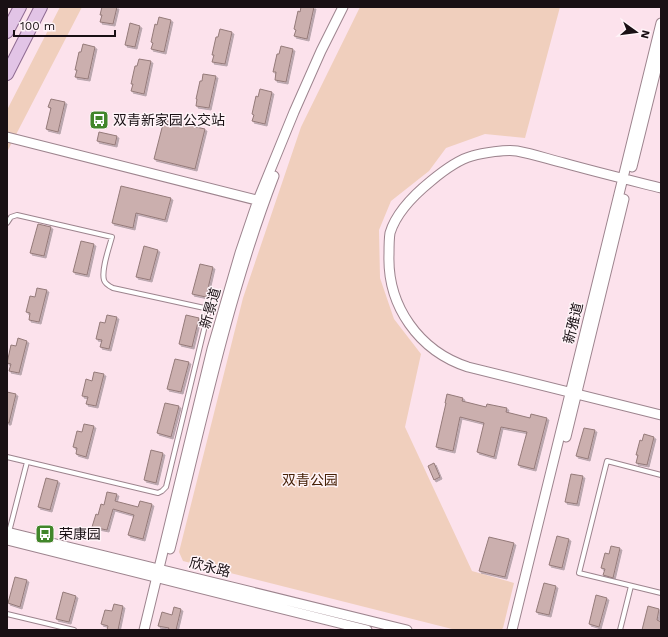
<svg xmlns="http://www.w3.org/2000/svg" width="668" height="637" font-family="'Work Sans','Noto Sans SC',sans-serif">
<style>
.green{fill:#f0cfbd}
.building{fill:#cbafae;stroke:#947a79;filter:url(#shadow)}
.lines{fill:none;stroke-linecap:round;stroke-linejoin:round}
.service-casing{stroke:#9d848e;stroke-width:6}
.tertiary-casing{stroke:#9d848e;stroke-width:11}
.primary-casing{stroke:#8f6b92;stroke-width:14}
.service{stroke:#fff;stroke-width:4}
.tertiary{stroke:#fff;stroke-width:9}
.primary{stroke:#e2c4e6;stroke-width:12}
.labels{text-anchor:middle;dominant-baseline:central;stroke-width:3;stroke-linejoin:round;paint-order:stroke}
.poi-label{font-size:14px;fill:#191014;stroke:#fff4f8;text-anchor:start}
.street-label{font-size:14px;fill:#191014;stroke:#fff4f8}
.park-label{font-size:14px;fill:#462006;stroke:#fff4f8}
</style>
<defs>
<filter id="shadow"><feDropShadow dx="2" dy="2" stdDeviation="0" flood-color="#0004"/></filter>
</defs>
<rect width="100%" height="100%" fill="#fce2ec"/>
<!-- green -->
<path class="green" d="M60 7H82L7 152V110Z
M360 7H560L525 138 485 134 446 148 429 171 391 201 379 230 380 278 394 319 421 354 405 427 472 571 514 583 503 628 501 630H456L183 561 179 552 243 298 301 127Z"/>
<!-- building -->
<path class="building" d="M102 7H117L113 24 100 22 102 15H100Z
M301 7H314L307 39 294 36 296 30 294 29 298 11 300 12Z
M159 17 171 20 164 52 151 49 153 43 151 42 155 24 157 25Z
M130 23 140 26 135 47 125 45Z
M220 29 232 32 225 64 212 62 214 55H212L216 37H218Z
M83 44 95 47 88 79 75 77 77 70H75L79 52H81Z
M281 46 293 49 286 82 275 80 276 72H273L277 54H279Z
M139 59 151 61 144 94 131 91 133 84H131L135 66H137Z
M203 74 216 76 209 108 196 106 197 99H196L200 81H202Z
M260 89 272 92 265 124 252 121 254 115 252 114 256 96 258 97Z
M51 99 65 102 58 132 46 129 51 108 48 107Z
M164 120 205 129 195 169 154 159Z
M99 132 117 136 115 145 97 141Z
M121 186 171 198 165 220 136 213 133 228 112 223Z
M38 224 51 227 44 256 30 253Z
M81 241 94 244 87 275 73 272Z
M144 246 158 250 150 280 136 277Z
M200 264 213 267 206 297 192 294Z
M37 288 47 290 39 322 29 320 30 313 26 312 30 296 35 297Z
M107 315 117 317 109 349 100 347 102 340 96 339 100 322 105 323Z
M186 315 199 318 192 347 179 344Z
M18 338 27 341 19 373 9 371 11 364 7 363 11 345 16 346Z
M175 359 189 362 181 392 167 389Z
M94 372 104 374 96 406 86 404 88 397 82 396 86 379 92 381Z
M7 392 16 394 9 423H7Z
M447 394 463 398 462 401 486 407 487 404 507 408 506 412 530 418 531 414 547 418 534 469 518 465 527 432 501 427 494 457 477 452 484 423 460 417 453 451 436 447 446 403H445Z
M165 403 179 406 171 437 157 433Z
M84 424 94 426 86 457 76 454 77 448 73 447 77 431 82 432Z
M584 428 595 430 588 459 576 456Z
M644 434 654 437 647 465 636 463 638 455H636L640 440 642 441Z
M151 450 163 453 156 483 144 480Z
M434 463 440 477 434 480 428 466Z
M571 474 583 476 577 504 565 502Z
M46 478 58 481 50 510 38 507Z
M107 492 117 494 115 501 138 507 140 501 152 504 143 539 128 535 134 515 113 509 107 530 92 527 96 514 98 515 101 504 104 505Z
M557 536 569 539 562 568 549 565Z
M489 537 514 543 505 577 479 571Z
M611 546 620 548 613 578 603 575 605 569 601 568 605 553 609 554Z
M15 577 27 580 20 607 8 603Z
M544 583 556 586 549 615 536 612Z
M63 592 76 596 69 622 56 619Z
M596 595 607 598 599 627 589 624Z
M114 604 123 606 118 630H107L108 626 101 624 105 610 112 611Z
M648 606 659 609 657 620 661 622V630H642Z
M174 607 181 609 176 630H168L169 628 158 626 162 612 172 615Z"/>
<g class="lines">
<defs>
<path id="service" d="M7 223 11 217 17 215 112 237C109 248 101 270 104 280 105 284 109 286 113 288L209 309 166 487 162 491 158 493 7 457
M661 475 607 461 579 573 661 593
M9 532 27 462
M7 614 74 630
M620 630 631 586"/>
<path id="tertiary" d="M7 137 264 202
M632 167 661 50
M661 188C629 180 596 172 564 163 548 159 533 154 517 151 507 149 482 153 472 156 457 160 443 171 431 181 415 194 396 213 390 233 389 239 389 248 389 254 387 306 419 351 468 367L661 415
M566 437 624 199
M7 532 407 630
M7 540 367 630
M170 549C201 425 228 295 274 176
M144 630 212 349 240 253 258 200 294 112 321 51 343 7
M512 630 661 23"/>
<path id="primary" d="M7 32 20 7
M7 74 41 7"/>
</defs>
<!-- service casing -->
<use href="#service" class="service-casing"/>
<!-- tertiary casing -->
<use href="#tertiary" class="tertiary-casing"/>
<!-- primary casing -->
<use href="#primary" class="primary-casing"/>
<!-- service -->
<use href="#service" class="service"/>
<!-- tertiary -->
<use href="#tertiary" class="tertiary"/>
<!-- primary -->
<use href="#primary" class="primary"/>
</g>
<!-- icons -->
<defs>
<symbol id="bus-square" viewBox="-11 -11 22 22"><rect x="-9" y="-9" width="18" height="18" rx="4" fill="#41862a" stroke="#fff4f8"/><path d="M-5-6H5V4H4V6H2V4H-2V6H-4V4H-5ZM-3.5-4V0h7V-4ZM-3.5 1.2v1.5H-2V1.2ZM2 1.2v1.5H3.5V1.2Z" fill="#fff"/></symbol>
</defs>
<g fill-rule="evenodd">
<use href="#bus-square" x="88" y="109" width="22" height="22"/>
<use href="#bus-square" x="34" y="523" width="22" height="22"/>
</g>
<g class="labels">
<!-- poi labels -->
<g class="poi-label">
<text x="113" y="120">双青新家园公交站</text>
<text x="59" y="534">荣康园</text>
</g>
<!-- street labels -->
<g class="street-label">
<text transform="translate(210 308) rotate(-74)">新景道</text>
<text transform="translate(573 323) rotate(-76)">新雅道</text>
<text transform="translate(210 567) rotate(14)">欣永路</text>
</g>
<!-- park labels -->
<g class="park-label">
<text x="310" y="480">双青公园</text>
</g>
</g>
<!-- border -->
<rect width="668" height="637" fill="none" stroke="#191014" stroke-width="16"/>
<!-- north arrow -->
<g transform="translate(636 32) rotate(104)" stroke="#fff4f8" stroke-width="3" paint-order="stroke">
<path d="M0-3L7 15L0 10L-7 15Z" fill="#191014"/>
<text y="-6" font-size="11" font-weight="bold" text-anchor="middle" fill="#191014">N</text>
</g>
<!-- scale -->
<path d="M14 30v6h101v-6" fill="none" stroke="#191014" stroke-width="2"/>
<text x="20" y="30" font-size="12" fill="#191014" stroke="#fff4f8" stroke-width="3" paint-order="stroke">100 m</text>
</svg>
